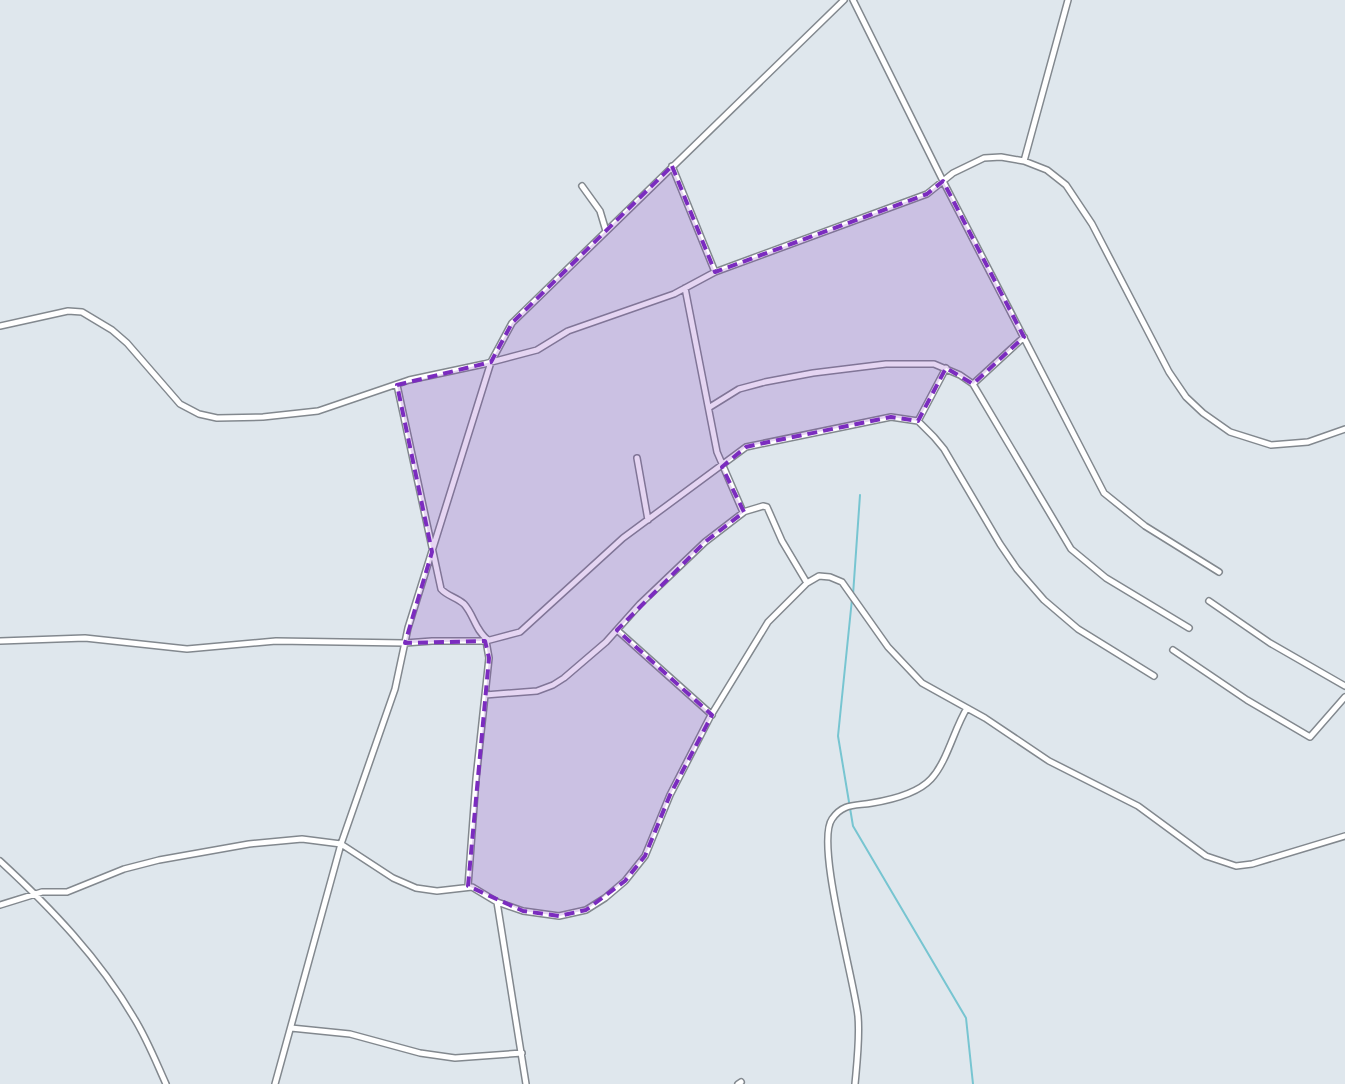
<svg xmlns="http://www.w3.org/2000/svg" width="1345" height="1084" font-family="'Fira Sans',sans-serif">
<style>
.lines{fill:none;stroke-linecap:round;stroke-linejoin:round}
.stream{stroke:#77c5d1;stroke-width:2}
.minor-casing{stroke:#82888e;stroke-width:8}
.minor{stroke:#fff;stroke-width:5}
.marked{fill:#7b2cbf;fill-opacity:0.2;stroke:#7b2cbf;stroke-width:4;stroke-dasharray:10 6;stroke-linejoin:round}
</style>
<rect width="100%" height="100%" fill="#dfe7ed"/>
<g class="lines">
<!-- stream -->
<path class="stream" d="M853 595 860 495
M852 599 838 736 853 826 966 1018 973 1084"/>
<defs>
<path id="minor" d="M853 0 943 181 1104 493 1145 526 1219 572
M1024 161 1068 0
M672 166 715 272
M582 186 600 211 606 231
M685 288 717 452 743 512 763 506 767 507 782 541 807 583
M0 326 68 311 82 312 112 330 127 343 180 404 199 414 217 418 263 417 318 411 409 380 484 364 537 350 568 331 674 294 715 272 927 194 953 173 984 158 1001 157 1024 161 1047 170 1066 185 1092 224 1169 372 1186 397 1203 413 1230 432 1271 445 1308 442 1345 429
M973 384 1024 337
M397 385 441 589C447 596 456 597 464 604 474 615 475 630 488 640
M710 407 739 389 765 382 813 373 886 364H934L960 375 973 384 1071 549 1106 578 1189 628
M918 421 946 368
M637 458 648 520
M1209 601 1270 643 1345 686
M617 630 712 715
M0 641 85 638 187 649 276 641 405 643 432 641H486
M1173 650 1247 700 1310 737 1345 697
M485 695 537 691 553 685 564 678 606 642 640 604 705 542 744 512
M0 861C51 908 99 958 134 1018 147 1039 156 1062 166 1084
M468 886 476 779 489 658 486 641 520 632 623 538 746 447 891 417 918 421 934 437 944 449 1000 544 1017 569 1044 600 1078 629 1154 676
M497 902 526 1084
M0 905 42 892H67L124 869 159 860 249 844 302 839 341 844 393 878 416 888 437 891 472 887 497 902 523 911 559 916 586 910 605 898 625 881 645 856 670 795 710 717 768 622 807 583 819 576 830 577 842 582 888 647 922 683 985 718 1049 761 1138 806 1206 856 1236 866 1252 864 1345 836
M291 1028 350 1034 420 1053 455 1058 522 1053
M275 1084 341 844 395 689 408 628 491 362 512 323 844 0
M738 1084 741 1082
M855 1084C857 1062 860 1037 858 1016 854 979 815 843 832 819 843 803 855 806 872 803 890 800 918 793 931 779 947 762 954 729 967 708"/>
</defs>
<!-- minor casing -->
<use href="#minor" class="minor-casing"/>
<!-- minor -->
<use href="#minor" class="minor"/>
</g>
<!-- marked area -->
<path class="marked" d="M672 166 715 272 927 194 943 181 1024 337 973 384 946 368 918 421 891 417 759 444 746 447 722 467 744 512 705 542 617 630 712 715 670 795 645 856 625 881 586 910 559 916 523 911 468 886 489 658 485 641 405 643 432 552 397 385 491 362 512 323Z"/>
</svg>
